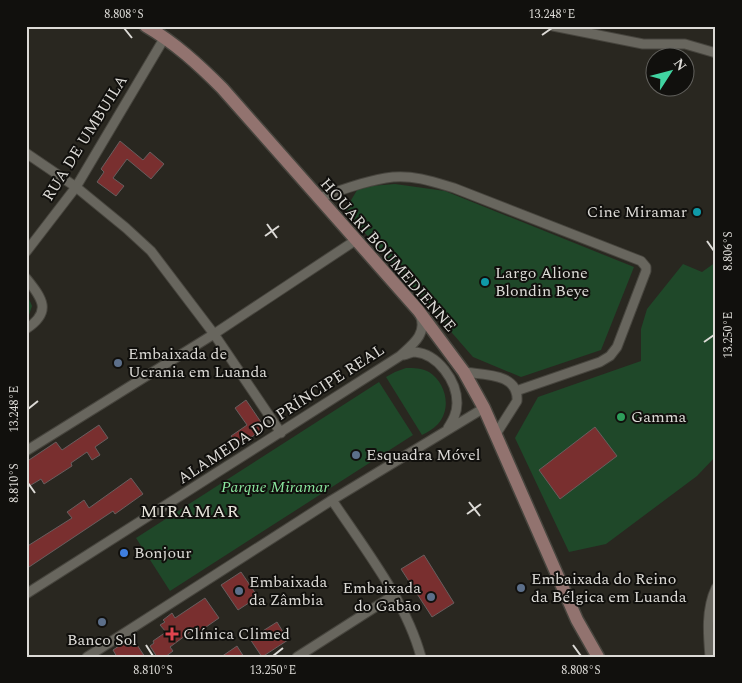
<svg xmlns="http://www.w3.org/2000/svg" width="742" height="683" font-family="Spectral,serif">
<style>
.green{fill:#1f4829}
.building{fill:#792f2f;stroke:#685e5e}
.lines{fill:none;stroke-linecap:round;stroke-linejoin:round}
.street-casing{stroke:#47453e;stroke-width:11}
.secondary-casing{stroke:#47453e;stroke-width:15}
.street{stroke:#68665e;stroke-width:9}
.secondary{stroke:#92736f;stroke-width:12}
.ticks{fill:none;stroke:#dcdad6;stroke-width:2}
.culture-dot{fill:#0f9aa8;stroke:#11100d;stroke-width:2}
.service-dot{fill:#5c6f8a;stroke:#11100d;stroke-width:2}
.leisure-dot{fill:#2e9e5b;stroke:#11100d;stroke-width:2}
.shop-dot{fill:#3f7fe0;stroke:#11100d;stroke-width:2}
.health-dot{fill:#e0444e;stroke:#11100d;stroke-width:2}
.labels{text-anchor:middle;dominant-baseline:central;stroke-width:4;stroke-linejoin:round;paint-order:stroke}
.street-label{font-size:16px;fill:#dcdad6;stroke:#11100d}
.poi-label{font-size:16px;fill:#dcdad6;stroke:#11100d;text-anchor:start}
.park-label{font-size:16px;font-style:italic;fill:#8ae69e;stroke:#11100d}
.neighbourhood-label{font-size:18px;letter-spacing:1px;fill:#e7e4db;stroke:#11100d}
.neatline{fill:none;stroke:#dcdad6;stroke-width:2}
.ticks-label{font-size:12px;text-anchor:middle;fill:#dcdad6}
</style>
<rect width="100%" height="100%" fill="#292720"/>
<!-- green -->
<path class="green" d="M395 184 445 191 634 267 601 350 521 377 473 357 345 210 359 187Z
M716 262V456L697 476 606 544 569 552 515 438 538 397 641 361V329L647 309 683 264 702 272Z
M26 292 32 306 28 318 26 320Z
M406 368C414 368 422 368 429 372 446 383 452 408 438 424 433 429 428 432 422 435L386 377 395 372Z
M379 382 413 435 170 591 136 538Z"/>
<!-- building -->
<path class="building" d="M120 141 143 160 150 152 164 164 151 179 127 159 113 178 124 186 116 196 97 182 104 172 101 169Z
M246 400 265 428 238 446 231 436 247 425 235 408Z
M99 425 108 438 95 447 100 455 92 460 87 452 71 463 72 466 44 484 41 479 26 488V462L56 442 62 450Z
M595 427 617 456 560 499 539 470Z
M131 478 143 494 115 514 113 511 26 569V547L72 518 67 512 84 500 89 508Z
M424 555 454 603 432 617 401 569Z
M241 572 258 597 238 610 221 585Z
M205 598 219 618 196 634 193 630 170 647 173 651 165 657H157L150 646 154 643 153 641 166 632 160 625 165 622 163 620 172 613 175 618Z
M277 622 288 640 262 657 250 639Z
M132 637 145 657H117L113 650Z
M237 646 244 657H221Z"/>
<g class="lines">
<defs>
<path id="street" d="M553 26 643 44H685L716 53
M26 153 76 187 126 228 151 251 214 334 281 433
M318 198C342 190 367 180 393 177 414 175 434 182 454 188L641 261 646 267V271L617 347 610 356 600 362 516 391
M26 252 76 187 165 37
M26 278C43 299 52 312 26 329
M404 355C408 354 412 352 415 352 438 354 457 381 457 403 457 413 453 420 448 428
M464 372C484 375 519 373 517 401L496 434
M26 451 214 334 356 240
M332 500C364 548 406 601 421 657
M26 594 400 356C412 345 428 334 420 315
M87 657 332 500 484 408
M297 657 394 595
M710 657C708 634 706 609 716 588"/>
<path id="secondary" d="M146 26C175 43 198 64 222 88L418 310 464 372 484 408 577 620 598 657"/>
</defs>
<!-- street casing -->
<use href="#street" class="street-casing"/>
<!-- secondary casing -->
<use href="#secondary" class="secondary-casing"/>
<!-- street -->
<use href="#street" class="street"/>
<!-- secondary -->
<use href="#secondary" class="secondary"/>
</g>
<!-- ticks -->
<path class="ticks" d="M124 28 132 38M542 35 552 28M267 224 277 238M265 236 279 226M707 241 714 251M704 342 714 335M28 409 38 401M28 483 35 493M469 502 480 516M467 514 481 504M146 645 153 656M573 645 581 656M273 656 283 648"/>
<!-- markers -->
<g class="culture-dot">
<circle cx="697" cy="212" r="5"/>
<circle cx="485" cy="282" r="5"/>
</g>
<g class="service-dot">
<circle cx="118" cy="363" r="5"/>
<circle cx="356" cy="455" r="5"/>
<circle cx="521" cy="588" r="5"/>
<circle cx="239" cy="591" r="5"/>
<circle cx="431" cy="597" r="5"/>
<circle cx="102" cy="622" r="5"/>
</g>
<circle class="leisure-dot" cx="621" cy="417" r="5"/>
<circle class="shop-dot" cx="124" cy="553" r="5"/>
<path class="health-dot" d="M169.5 626.5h5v5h5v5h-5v5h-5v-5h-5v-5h5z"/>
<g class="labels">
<!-- street labels -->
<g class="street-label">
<text transform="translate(85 138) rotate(-58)">RUA DE UMBUILA</text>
<text transform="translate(388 255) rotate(49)">HOUARI BOUMEDIENNE</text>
<text transform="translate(281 414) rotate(-33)">ALAMEDA DO PRÍNCIPE REAL</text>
</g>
<!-- poi labels -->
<g class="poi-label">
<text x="687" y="212" text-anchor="end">Cine Miramar</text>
<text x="495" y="273">Largo Alione<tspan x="495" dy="18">Blondin Beye</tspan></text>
<text x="128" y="354">Embaixada de<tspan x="128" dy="18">Ucrania em Luanda</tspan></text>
<text x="631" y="417">Gamma</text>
<text x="366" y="455">Esquadra Móvel</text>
<text x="134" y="553">Bonjour</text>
<text x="531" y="579">Embaixada do Reino<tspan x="531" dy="18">da Bélgica em Luanda</tspan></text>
<text x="249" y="582">Embaixada<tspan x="249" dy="18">da Zâmbia</tspan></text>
<text x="421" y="588" text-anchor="end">Embaixada<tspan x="421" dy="18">do Gabão</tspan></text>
<text x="183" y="634">Clínica Climed</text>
<text x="102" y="640" text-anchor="middle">Banco Sol</text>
</g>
<!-- park labels -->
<g class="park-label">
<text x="275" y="487">Parque Miramar</text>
</g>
<!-- neighbourhood labels -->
<g class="neighbourhood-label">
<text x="190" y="511">MIRAMAR</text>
</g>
</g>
<!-- border -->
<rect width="742" height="683" fill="none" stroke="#11100d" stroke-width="55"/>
<!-- north arrow -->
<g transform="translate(670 72) rotate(54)"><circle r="24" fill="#11100d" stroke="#62615d"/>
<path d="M0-4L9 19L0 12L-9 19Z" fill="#41d4a1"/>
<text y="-8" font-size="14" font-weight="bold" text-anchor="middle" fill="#dcdad6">N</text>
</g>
<rect x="28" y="28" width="686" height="628" class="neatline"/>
<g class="ticks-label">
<text x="124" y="18">8.808°S</text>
<text x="552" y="18">13.248°E</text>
<text transform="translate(728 251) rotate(-90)" y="4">8.806°S</text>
<text transform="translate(728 335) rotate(-90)" y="4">13.250°E</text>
<text transform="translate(14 409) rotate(-90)" y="4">13.248°E</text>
<text transform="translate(14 483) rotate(-90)" y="4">8.810°S</text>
<text x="153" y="674">8.810°S</text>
<text x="273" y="674">13.250°E</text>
<text x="581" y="674">8.808°S</text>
</g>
</svg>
